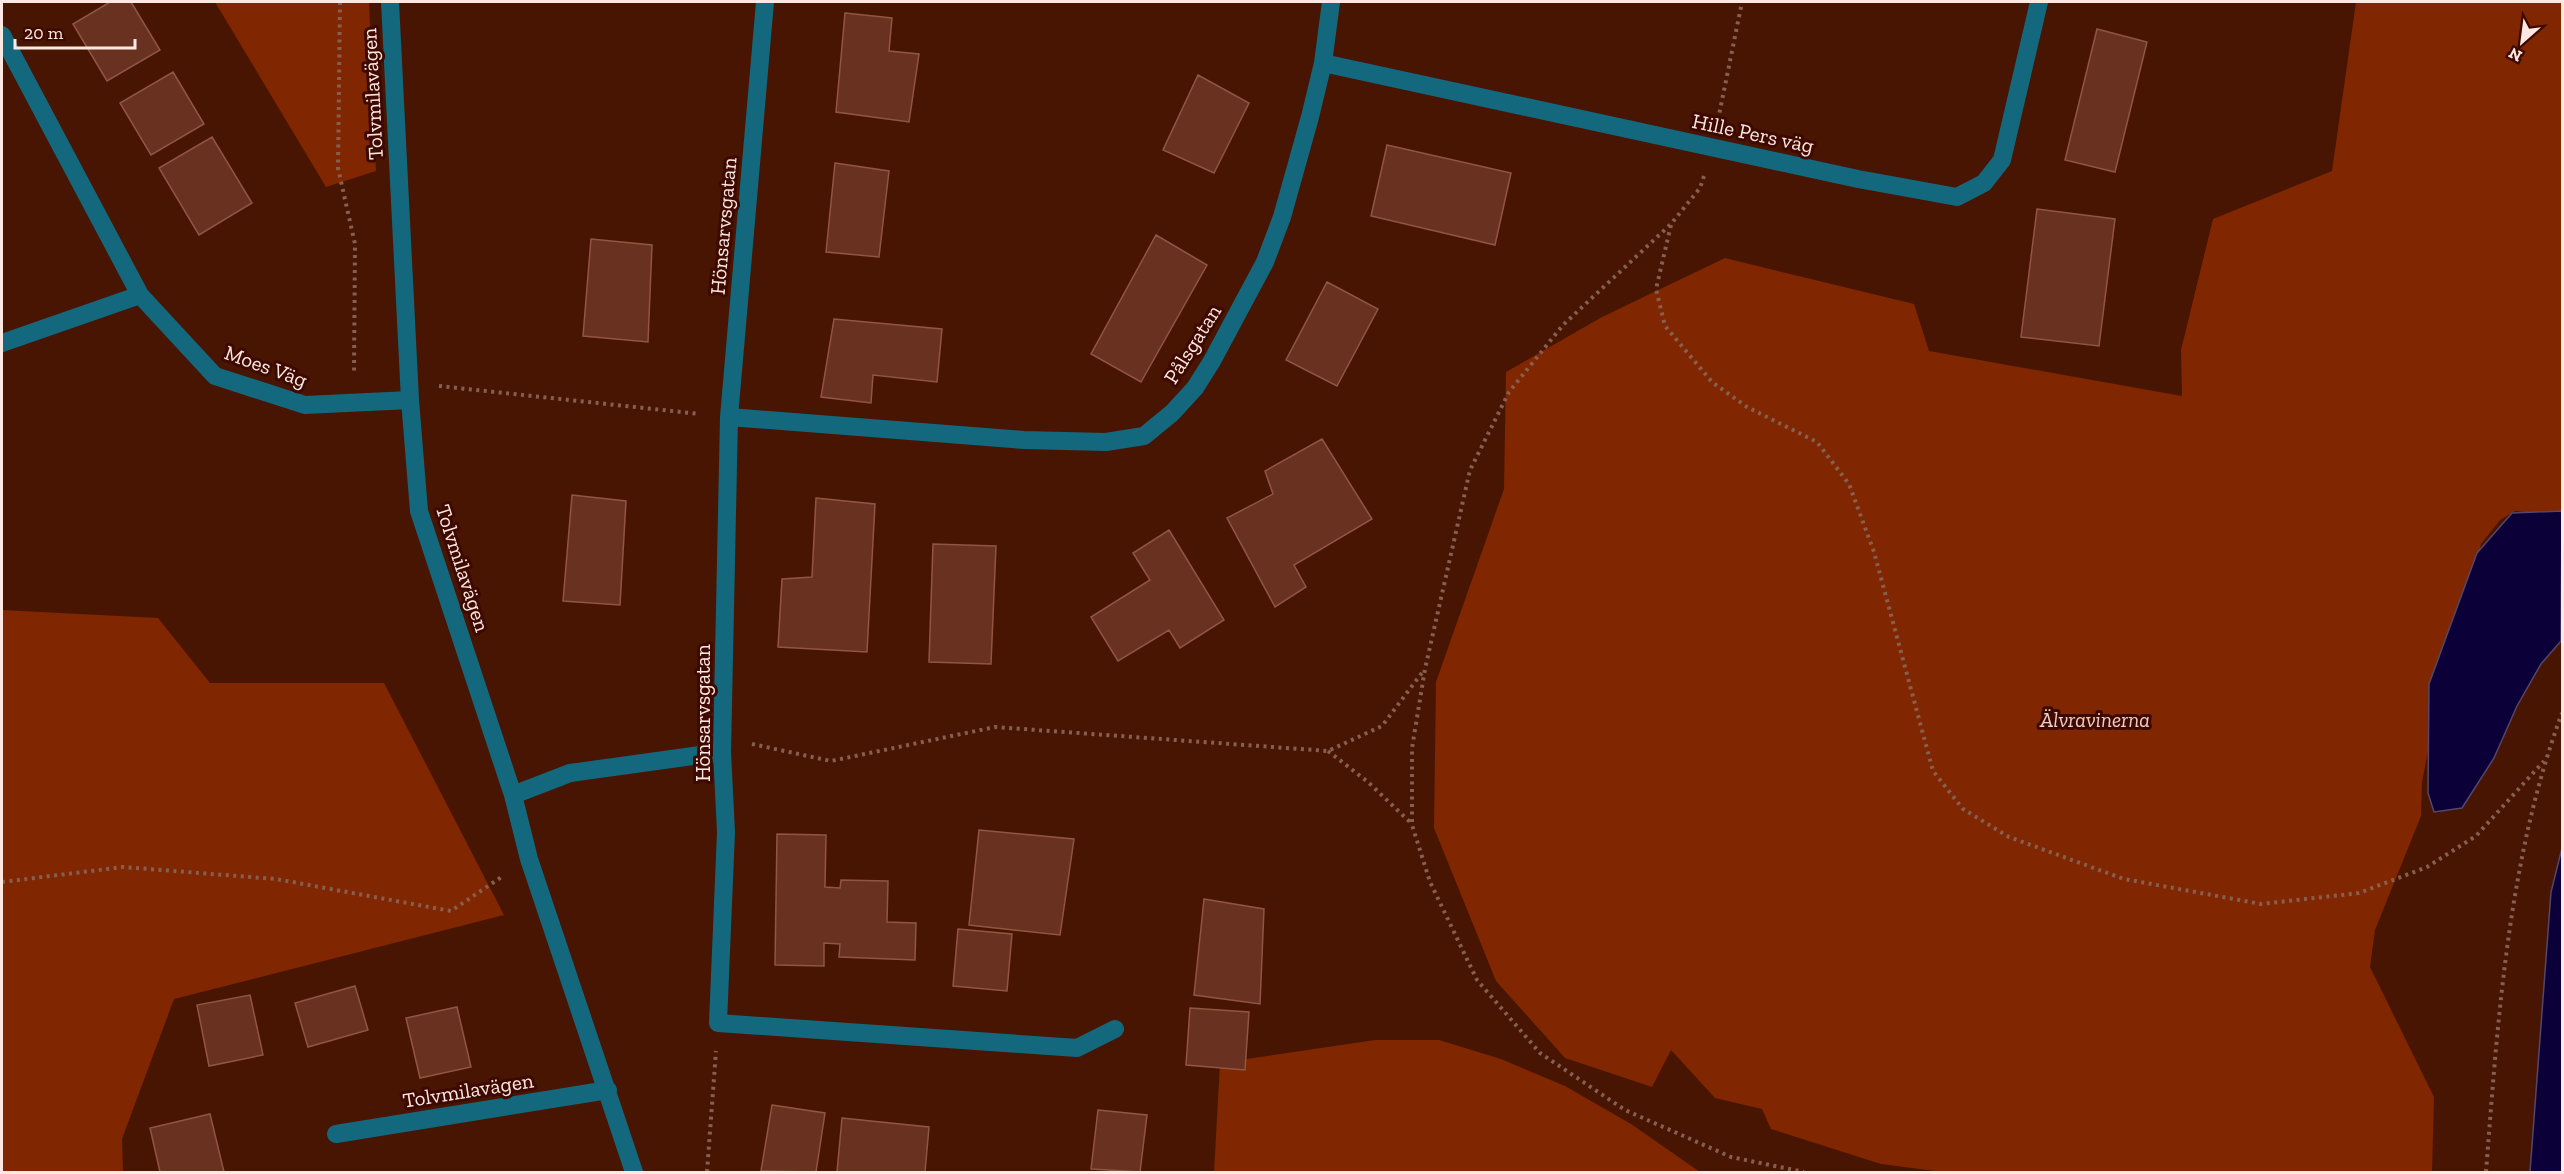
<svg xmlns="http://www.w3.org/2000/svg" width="2564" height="1174" font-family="'Zilla Slab',serif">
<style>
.green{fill:#802600}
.water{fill:#0b0138;stroke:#54476b;stroke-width:1.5}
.building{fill:#693220;stroke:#905642;stroke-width:1.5}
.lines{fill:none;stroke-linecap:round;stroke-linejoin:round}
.path{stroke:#875f50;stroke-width:4;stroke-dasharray:3 4.5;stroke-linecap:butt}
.minor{stroke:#14687d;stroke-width:18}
.labels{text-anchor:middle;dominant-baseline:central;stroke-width:6;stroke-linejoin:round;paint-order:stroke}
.street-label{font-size:21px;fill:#fee9e2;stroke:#3d0900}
.park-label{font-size:21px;font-style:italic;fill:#efcfc4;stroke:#3d0900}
</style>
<rect width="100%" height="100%" fill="#481502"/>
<!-- green -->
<path class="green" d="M215 2H369L376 171 326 187Z
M2356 2H2562V511L2537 513 2515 511 2500 520 2481 544 2458 643 2429 746 2422 782 2421 816 2375 930 2370 967 2434 1097 2432 1172H1943L1881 1164 1771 1129 1762 1109 1715 1098 1671 1050 1652 1087 1565 1058 1496 981 1434 828 1436 682 1504 489 1506 372 1602 317 1725 258 1914 304 1929 351 2182 396 2181 350 2213 219 2332 171Z
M2 610 158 618 210 683H384L504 915 174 999 122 1139 123 1172H2Z
M1375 1040H1439L1501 1059 1565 1086 1631 1124 1700 1172H1214L1220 1063Z"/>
<!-- water -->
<path class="water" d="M2562 511 2561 641 2541 664 2517 706 2494 758 2462 808 2434 812 2428 793 2429 684 2477 553 2512 513Z
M2562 848V1172H2530L2551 892Z"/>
<!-- building -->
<path class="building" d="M110 2H131L160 50 107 81 73 24Z
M845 13 892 18 889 51 919 54 909 122 836 112Z
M2097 29 2147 42 2115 172 2065 160Z
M173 72 204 124 151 155 120 103Z
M1198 75 1249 103 1214 173 1163 150Z
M212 137 252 203 199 235 159 168Z
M1387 145 1511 173 1495 245 1371 216Z
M835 163 889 171 879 257 826 252Z
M2037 209 2115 219 2099 346 2021 337Z
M1156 235 1207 265 1141 382 1091 354Z
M591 239 652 245 648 342 583 336Z
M1327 282 1378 309 1337 386 1286 360Z
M834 319 942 329 937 382 873 375 871 403 821 397Z
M1322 439 1372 519 1294 565 1306 587 1275 607 1227 518 1273 494 1265 471Z
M572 495 626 501 620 605 563 601Z
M816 498 875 504 867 652 778 647 782 579 812 577Z
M1169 530 1224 620 1180 648 1169 630 1118 661 1091 617 1150 580 1133 553Z
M933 544 996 546 991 664 929 662Z
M979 830 1074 839 1060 935 969 925Z
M777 834 826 835 825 887 840 888 841 880 888 881 887 922 916 923 915 960 839 957 840 944 824 943V966L775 965Z
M1204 899 1264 909 1260 1004 1194 995Z
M958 929 1012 934 1007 991 953 986Z
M355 986 368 1030 308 1047 295 1003Z
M250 995 263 1055 209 1066 197 1005Z
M457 1007 471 1067 420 1078 406 1018Z
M1190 1008 1249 1012 1245 1070 1186 1065Z
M772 1105 825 1113 816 1172 761 1171Z
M1098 1110 1147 1115 1140 1172 1091 1169Z
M210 1114 224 1172H160L150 1128Z
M842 1118 929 1127 925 1172H837Z"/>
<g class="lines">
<!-- path -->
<path class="path" d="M340 2 338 168 355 244 354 374
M1718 120 1742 2
M1704 176 1700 188 1671 224 1563 325 1509 392 1470 470 1425 669 1412 748V825L1430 882 1477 980 1540 1053 1625 1110 1731 1157 1804 1172
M1671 225 1656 289 1665 326 1712 382 1747 407 1817 442 1849 484 1874 552 1933 771 1963 809 2009 837 2124 879 2261 904 2359 893 2427 867 2476 836 2544 761
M439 386 700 414
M752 744 831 761 995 727 1328 751 1382 726 1424 670
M1328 751 1368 782 1412 824
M2 882 123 867 276 879 451 911 503 876
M707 1172 716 1051
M2486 1172C2498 1018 2508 859 2562 713"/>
<!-- minor -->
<path class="minor" d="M390 2 410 400 419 511 513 795 529 859 634 1172
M765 2 729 417 722 752 726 832 718 1023 1077 1048 1115 1029
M2 35 140 295 215 376 305 405 410 400
M1323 63 1858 179 1957 197 1984 183 2002 160 2039 2
M2 343 140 295
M729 417 1024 440 1106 442 1144 436 1172 413 1195 388 1212 361 1265 262 1282 217 1310 117 1323 63 1331 2
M513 795 570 773 722 752
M336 1134 608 1090"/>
</g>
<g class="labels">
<!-- street labels -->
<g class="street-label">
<text transform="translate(372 94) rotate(-93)">Tolvmilavägen</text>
<text transform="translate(1753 133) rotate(12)">Hille Pers väg</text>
<text transform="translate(723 226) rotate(-85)">Hönsarvsgatan</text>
<text transform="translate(1192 344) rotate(-58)">Pålsgatan</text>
<text transform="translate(266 366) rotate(20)">Moes Väg</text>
<text transform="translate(463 568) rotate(72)">Tolvmilavägen</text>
<text transform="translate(702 713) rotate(-90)">Hönsarvsgatan</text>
<text transform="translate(468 1090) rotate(-9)">Tolvmilavägen</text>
</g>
<!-- park labels -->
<g class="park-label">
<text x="2095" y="719">Älvravinerna</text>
</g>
</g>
<!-- border -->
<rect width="2564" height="1174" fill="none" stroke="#fee9e2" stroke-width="6"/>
<!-- north arrow -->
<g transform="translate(2522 42) rotate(208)" stroke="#3d0900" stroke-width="4.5" paint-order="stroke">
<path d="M0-4.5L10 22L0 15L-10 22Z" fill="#fee9e2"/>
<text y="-9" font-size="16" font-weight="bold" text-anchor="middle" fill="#fee9e2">N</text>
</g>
<!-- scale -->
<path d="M15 39v9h120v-9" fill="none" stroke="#fee9e2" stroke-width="3"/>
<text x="24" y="39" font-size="18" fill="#fee9e2" stroke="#3d0900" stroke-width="4.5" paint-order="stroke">20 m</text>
</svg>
